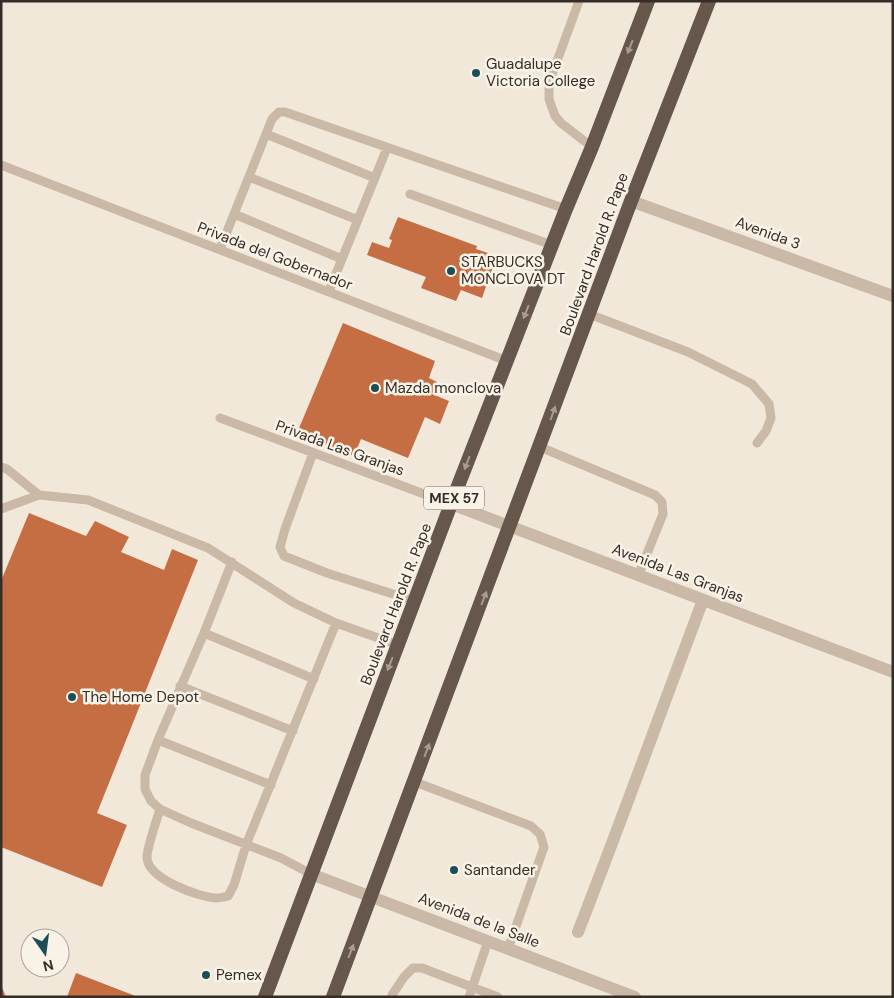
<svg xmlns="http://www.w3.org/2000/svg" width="894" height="998" font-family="'DM Sans',sans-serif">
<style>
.building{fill:#c66e43}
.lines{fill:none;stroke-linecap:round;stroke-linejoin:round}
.service{stroke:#c9b9a6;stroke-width:9}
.minor{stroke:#c9b9a6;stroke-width:12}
.tertiary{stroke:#c9b9a6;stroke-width:12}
.trunk{stroke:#66564b;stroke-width:14}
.oneway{fill:#a89c91}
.poi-dot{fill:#1c4e57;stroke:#f9f2e6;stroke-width:2}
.labels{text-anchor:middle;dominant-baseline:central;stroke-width:5;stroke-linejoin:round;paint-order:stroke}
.shield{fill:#f9f2e6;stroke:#706860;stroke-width:1}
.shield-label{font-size:14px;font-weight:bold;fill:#352d27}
.poi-label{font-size:15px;fill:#352d27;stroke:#f9f2e6;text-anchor:start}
.street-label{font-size:15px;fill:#352d27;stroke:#f9f2e6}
</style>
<rect width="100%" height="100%" fill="#f1e8da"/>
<!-- building -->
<path class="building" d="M398 217 477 246 476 249 488 253 484 263 493 267 482 298 461 290 456 301 421 288 426 277 367 255 372 242 389 248 392 240 389 239Z
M343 323 435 361 429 378 437 382 432 394 449 401 440 424 425 417 408 458 361 439 354 456 297 433Z
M29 513 86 536 95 521 129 537 121 552 164 570 172 549 198 560 97 813 127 825 102 887 1 847V581Z
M76 973 138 997H67Z
M1 985 6 997H1Z"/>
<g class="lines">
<!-- service -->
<path class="service" d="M579 1 549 83V99L555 116 561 123 592 147
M266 134 375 178
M1 165 507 361
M249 177 358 220
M410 194 552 245
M234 214 342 259
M220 249 272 119 279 112H285L566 209
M329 291 387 148
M589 314 688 352 752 384 769 404 771 418 766 431 757 443
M220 418 451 504
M540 447 655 495 662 502 663 514 638 576
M313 453 285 529 280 547 284 556 327 573 415 601
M1 467 7 469 39 495
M1 509 39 495 88 500 208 548 294 603 336 623 398 645
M232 562 204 633 158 740 145 775V789L151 801 160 809 191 823 281 858 311 874
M204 633 314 679
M180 686 293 731
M158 740 271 785
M415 782 531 826 540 834 544 847 508 949
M160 809C157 819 147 848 147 857 147 879 199 897 216 898 220 898 224 897 228 896L234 885 246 845 336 623
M392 995 404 977 413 968H422L498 997
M469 997 488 941"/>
<!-- minor -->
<path class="minor" d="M631 201 893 296
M311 874 635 997
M578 932C621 822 661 711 703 600"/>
<!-- tertiary -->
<path class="tertiary" d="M451 504 893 672"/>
<!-- trunk -->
<path class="trunk" d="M265 997 451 504 566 209 592 147 648 1
M333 997 631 201 709 1"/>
</g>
<!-- one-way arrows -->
<defs><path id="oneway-solid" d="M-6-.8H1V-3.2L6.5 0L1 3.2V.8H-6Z" transform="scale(1.25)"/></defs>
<g class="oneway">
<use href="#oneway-solid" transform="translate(630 47) rotate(111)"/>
<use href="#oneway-solid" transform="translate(526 312) rotate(111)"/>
<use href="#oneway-solid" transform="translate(553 413) rotate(-70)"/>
<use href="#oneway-solid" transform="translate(467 463) rotate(111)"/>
<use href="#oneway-solid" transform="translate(484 598) rotate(-69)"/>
<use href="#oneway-solid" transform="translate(390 664) rotate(111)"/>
<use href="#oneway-solid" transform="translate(427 750) rotate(-69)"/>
<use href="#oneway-solid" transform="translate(351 951) rotate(-69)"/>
</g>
<!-- markers -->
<g class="poi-dot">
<circle cx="476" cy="73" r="5"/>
<circle cx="451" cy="271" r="5"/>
<circle cx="375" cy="388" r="5"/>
<circle cx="72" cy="697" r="5"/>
<circle cx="454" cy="870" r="5"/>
<circle cx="206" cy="975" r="5"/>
</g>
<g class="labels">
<!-- shield labels -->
<rect class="shield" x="424" y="486.5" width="60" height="23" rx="4"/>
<g class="shield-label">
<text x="454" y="498">MEX 57</text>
</g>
<!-- poi labels -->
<g class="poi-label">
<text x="486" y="64">Guadalupe<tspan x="486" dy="17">Victoria College</tspan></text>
<text x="461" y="262">STARBUCKS<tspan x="461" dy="17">MONCLOVA DT</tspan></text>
<text x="385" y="388">Mazda monclova</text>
<text x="82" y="697">The Home Depot</text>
<text x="464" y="870">Santander</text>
<text x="216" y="975">Pemex</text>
</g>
<!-- street labels -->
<g class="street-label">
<text transform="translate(768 233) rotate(20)">Avenida 3</text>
<text transform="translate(594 254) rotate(-70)">Boulevard Harold R. Pape</text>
<text transform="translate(275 256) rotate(21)">Privada del Gobernador</text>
<text transform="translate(340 448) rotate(20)">Privada Las Granjas</text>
<text transform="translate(678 573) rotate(21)">Avenida Las Granjas</text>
<text transform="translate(396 604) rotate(-69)">Boulevard Harold R. Pape</text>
<text transform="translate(479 920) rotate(21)">Avenida de la Salle</text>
</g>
</g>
<!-- border -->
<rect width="894" height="998" fill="none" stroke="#352d27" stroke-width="5"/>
<!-- north arrow -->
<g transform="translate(45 953) rotate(166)"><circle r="24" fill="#f9f2e6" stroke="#aba39a"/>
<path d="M0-4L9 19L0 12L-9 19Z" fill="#1c4e57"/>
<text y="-8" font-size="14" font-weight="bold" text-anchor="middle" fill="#352d27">N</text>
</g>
</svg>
